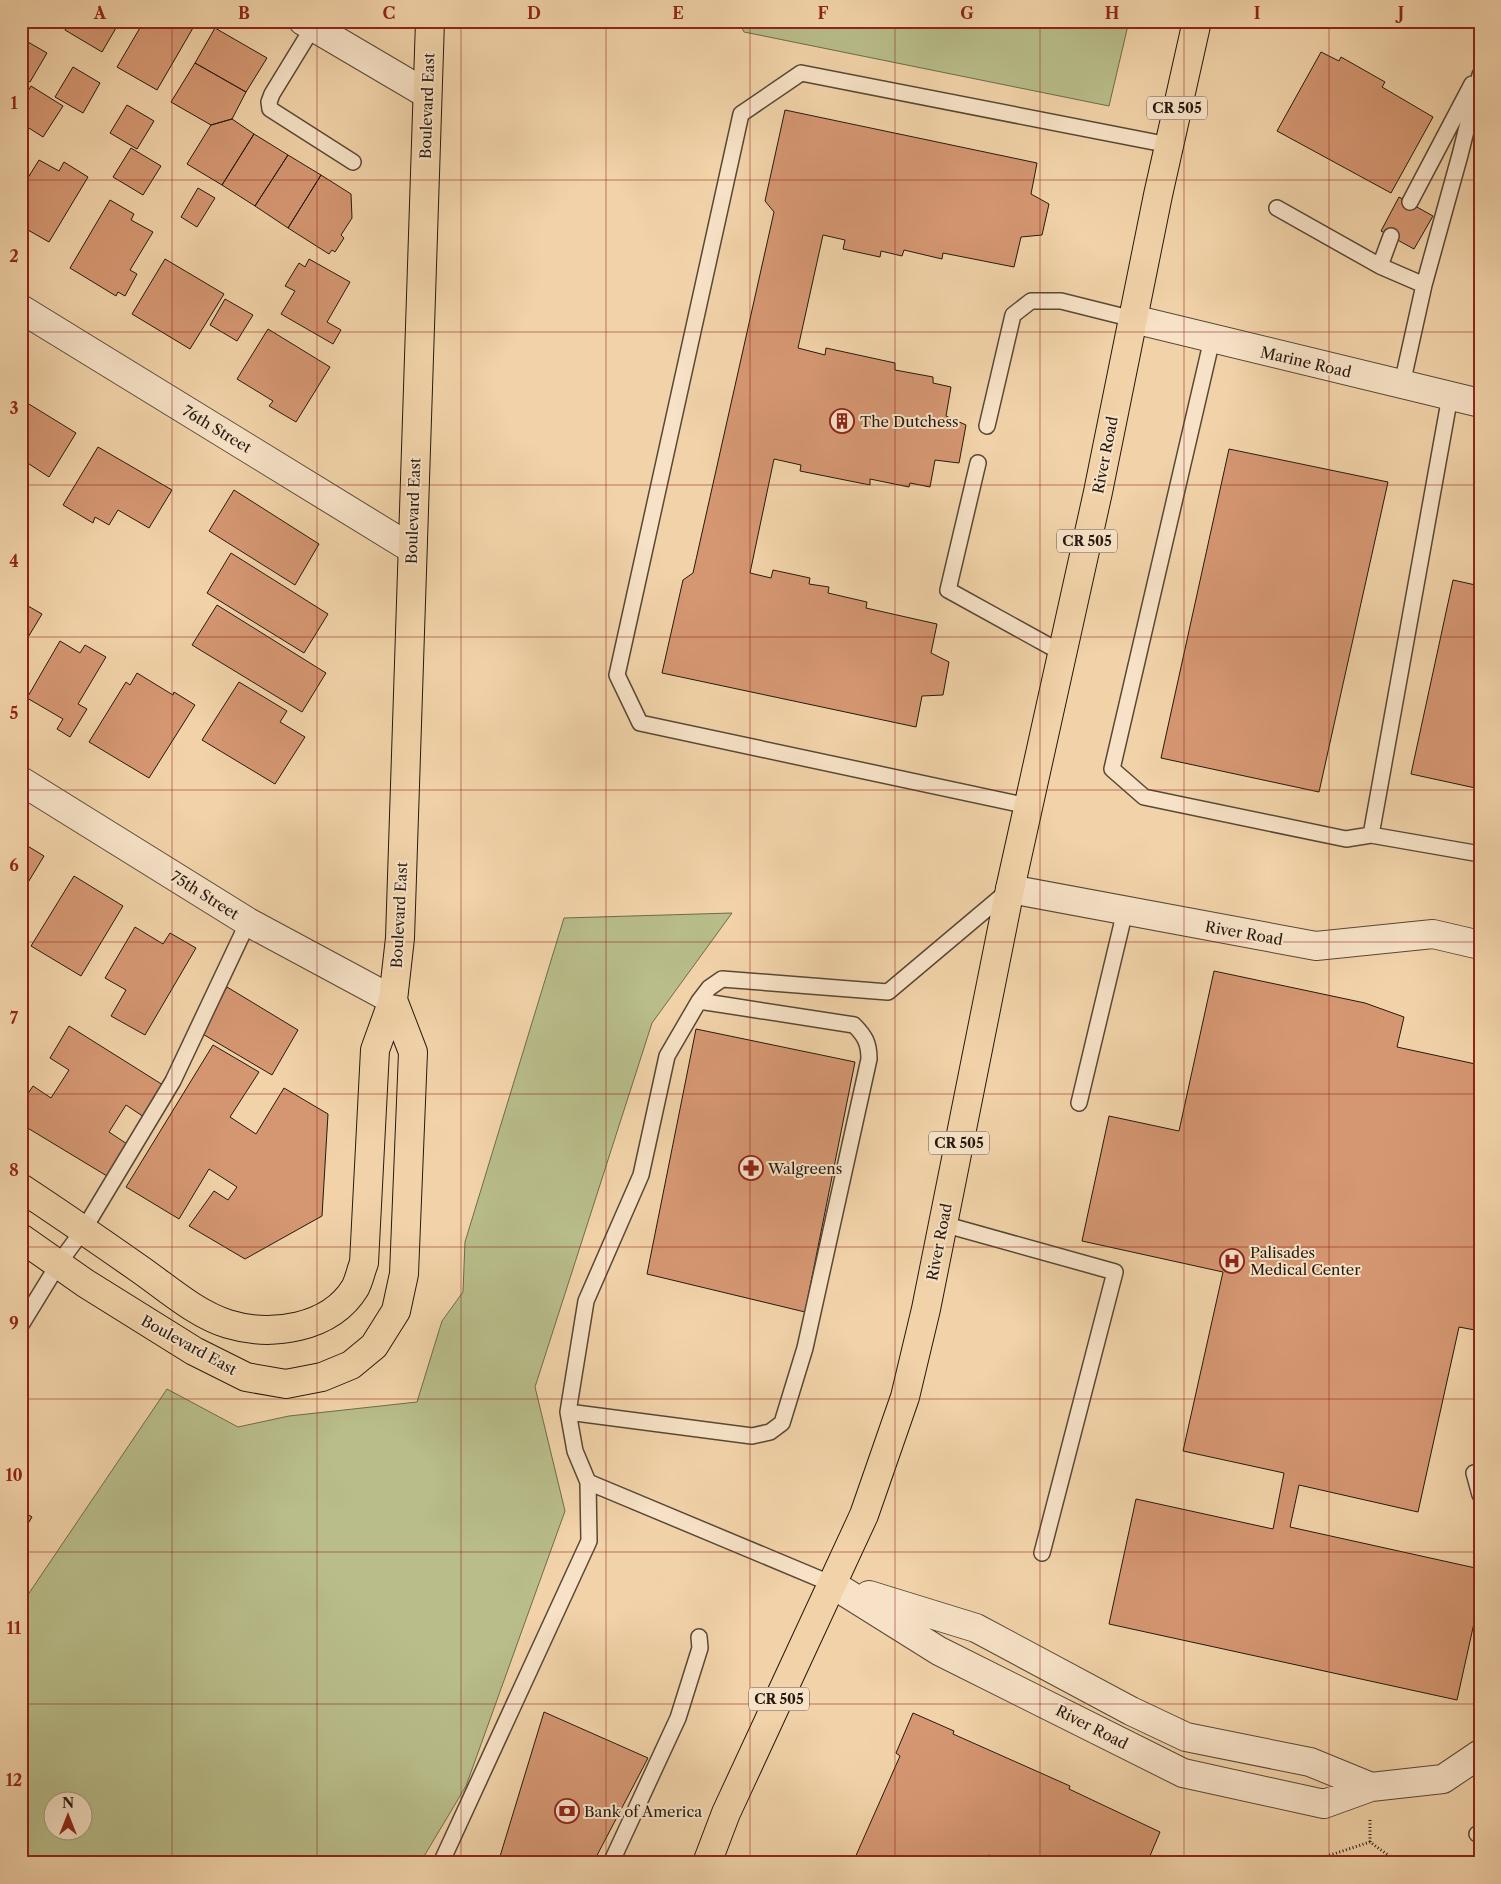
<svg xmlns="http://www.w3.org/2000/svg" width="1501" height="1884" font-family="'Libre Caslon Text',serif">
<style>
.green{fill:#b8bd8a;stroke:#6e6b4c;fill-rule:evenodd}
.building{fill:#d59772;stroke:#25190e}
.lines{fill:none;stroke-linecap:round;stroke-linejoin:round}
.service-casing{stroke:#584835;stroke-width:18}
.minor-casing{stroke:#584835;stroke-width:30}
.primary-casing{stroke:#25190e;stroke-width:30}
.path{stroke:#25190e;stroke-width:3;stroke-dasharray:1 2.5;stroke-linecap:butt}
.service{stroke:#f7e2c7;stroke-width:15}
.minor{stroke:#f7e2c7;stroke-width:28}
.primary{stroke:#f2d3a9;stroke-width:28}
.grid{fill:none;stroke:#8f2418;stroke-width:1;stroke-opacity:0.55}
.labels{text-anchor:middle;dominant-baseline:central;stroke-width:4;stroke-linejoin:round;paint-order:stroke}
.shield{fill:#f7e2c7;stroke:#645546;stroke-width:1}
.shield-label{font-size:14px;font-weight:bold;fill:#25190e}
.street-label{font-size:15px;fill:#25190e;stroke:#f7e2c7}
.poi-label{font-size:15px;fill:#25190e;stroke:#f7e2c7;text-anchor:start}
.neatline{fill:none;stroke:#8f2418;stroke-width:2}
.grid-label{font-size:16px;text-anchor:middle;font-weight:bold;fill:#8f2418}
</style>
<rect width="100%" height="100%" fill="#f2d3a9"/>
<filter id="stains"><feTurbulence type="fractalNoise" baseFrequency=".004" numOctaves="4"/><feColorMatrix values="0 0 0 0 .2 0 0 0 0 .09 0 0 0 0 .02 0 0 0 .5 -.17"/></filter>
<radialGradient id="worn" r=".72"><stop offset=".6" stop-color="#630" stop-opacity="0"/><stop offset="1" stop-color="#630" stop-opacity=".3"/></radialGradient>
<!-- green -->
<path class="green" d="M738 21H1129L1109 106 744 32Z
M732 913 652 1023 535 1387 565 1511 466 1786 420 1863H21V1605L167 1389 238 1427 289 1416 417 1402 442 1321 463 1292 465 1242 564 918ZM52 1802H82V1832H52Z"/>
<!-- building -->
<path class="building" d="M70 21H120L102 52 65 30Z
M144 21H197L157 90 117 67Z
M215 28 267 58 246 92 195 63Z
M21 38 47 53 30 82 21 76Z
M1321 52 1339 61 1341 57 1385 82 1382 87 1433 117 1391 193 1277 131Z
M195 63 246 92 232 119 211 125 171 102Z
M73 67 100 83 83 113 55 97Z
M31 86 63 106 43 137 21 123V102Z
M127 105 154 121 137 149 110 133Z
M785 110 1037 163 1031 194 1049 204 1042 235 1021 237 1014 267 943 253 942 259 904 250 902 256 881 251 880 257 843 249 845 240 823 235 798 348 825 355 826 348 895 363V370L933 377V383L951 387 946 416 966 425 959 463 935 460 930 487 910 483 909 487 870 479V485L800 471 801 465 774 459 750 573 771 578 773 570 810 578 809 584 829 587 828 593 867 602 866 608 937 624 931 653 949 662 943 695 922 696 916 727 662 673 683 580 693 573 774 212 765 201Z
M232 119 254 134 222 185 187 164 211 125Z
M254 134 288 155 255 206 222 185Z
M131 148 161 166 143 195 113 177Z
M288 155 321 175 288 228 255 206Z
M39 160 59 171 64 162 88 177 49 242 21 226V189Z
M321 175 351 194 352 218 341 235 344 238 335 252 332 250 329 254 288 228Z
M198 188 215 198 197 227 181 217Z
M1399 197 1433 216 1414 249 1381 231Z
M110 200 134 214 131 220 153 232 130 270 137 274 125 296 118 292 116 296 70 268Z
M165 259 224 294 190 349 132 314Z
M309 259 350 282 327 322 341 330 333 344 281 314 295 291 285 286 299 263 305 267Z
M225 299 253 315 237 341 210 325Z
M268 329 330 367 296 422 269 406 273 401 237 379Z
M24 401 76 433 49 477 23 460 21 463V405Z
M98 447 172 490 149 528 118 510 109 525 95 517 93 523 63 505Z
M1229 449 1388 482 1319 792 1161 758Z
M234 490 319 544 295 585 209 531Z
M231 553 328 614 304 653 207 593Z
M1453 580 1480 586V789L1411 774Z
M21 602 42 614 21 649Z
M217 605 326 673 302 712 192 645Z
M60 641 80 653 85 645 106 657 78 704 87 709 70 737 57 729 63 719 27 698Z
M137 673 173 695 174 692 195 705 149 778 89 742 126 682 130 685Z
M239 682 287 711 280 722 305 737 275 784 202 740Z
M21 842 44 856 21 894Z
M74 876 123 906 81 976 31 946Z
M135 927 163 944 170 933 196 948 145 1035 111 1016 126 990 105 978Z
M1214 971 1365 1003 1404 1017 1397 1047 1480 1065V1331L1459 1327 1418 1512 1299 1485 1290 1527 1480 1569V1596L1457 1700 1109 1624 1136 1499 1273 1529 1284 1473 1183 1451 1223 1272 1082 1241 1109 1116 1179 1131Z
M227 987 298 1030 272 1075 201 1033Z
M69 1026 163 1085 144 1117 126 1105 109 1132 127 1144 107 1176 21 1124V1104L33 1086 51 1098 69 1070 50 1058Z
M696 1029 855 1062 805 1312 647 1274Z
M213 1045 259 1072 230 1117 256 1134 284 1088 328 1114 322 1216 245 1259 189 1226 214 1191 228 1200 237 1187 209 1169 179 1219 126 1187Z
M21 1510 32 1517 21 1535Z
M544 1712 648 1758 593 1863H498Z
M913 1713 954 1731 953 1734 1070 1786 1069 1789 1160 1832 1147 1863H999L1000 1861 989 1855 975 1863H842L846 1856 854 1860 900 1756 896 1753Z"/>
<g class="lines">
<defs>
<path id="service" d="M313 27 272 94 269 102 270 109 353 162
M1410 202 1472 84
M1277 208 1380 266 1424 285 1402 384
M1380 266 1391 236
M1424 285 1460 155 1480 75
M1212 339 1112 769 1144 797 1346 839 1371 835
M1450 396 1371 835 1480 854
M987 426 1013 315 1031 301H1061L1133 319
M978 463 948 590 1062 653
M1028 806 640 723 617 675 741 114 801 73 1169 145
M1079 1103 1125 911
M943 1224 1115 1272 1042 1553
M21 1325 59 1263 84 1229 173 1081 248 922
M568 1412 752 1436 770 1432 782 1423 805 1348 869 1059C869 1043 865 1036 854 1025L699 1001
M1474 1473 1480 1495
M832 1584 588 1482 575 1451 568 1412 586 1301 641 1175 667 1056 699 1001 709 988 722 979 888 992 1008 891
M1477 1834H1480
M441 1863 589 1541 588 1482
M611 1863 678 1718 700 1648 699 1637"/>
<path id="minor" d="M303 21 427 94
M21 309 412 549
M1133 319 1480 403
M21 781 248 922 393 1000
M1010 889 1316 946 1433 934 1480 945
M832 1584 939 1651 1183 1773 1324 1804 1371 1787 1443 1779 1480 1754
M869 1595 976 1628 1131 1711 1186 1737 1310 1762 1371 1787"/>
<path id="primary" d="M21 1188C62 1215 101 1242 141 1270 168 1289 196 1314 228 1324 271 1337 330 1329 355 1288 359 1281 361 1270 364 1263L375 1050 393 1000 400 938 430 21
M21 1238 85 1283 194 1351 246 1377 286 1384 322 1377 351 1365 374 1346 396 1311 404 1274 413 1052 393 1000
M707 1863 726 1813 864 1515 905 1397 926 1309 1010 889 1098 492 1158 195 1197 21"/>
</defs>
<!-- service casing -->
<use href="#service" class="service-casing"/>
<!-- minor casing -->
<use href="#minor" class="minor-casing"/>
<!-- primary casing -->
<use href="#primary" class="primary-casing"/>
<!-- path -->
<path class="path" d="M1370 1842V1820
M1306 1863 1370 1842 1399 1863"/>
<!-- service -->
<use href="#service" class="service"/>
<!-- minor -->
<use href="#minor" class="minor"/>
<!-- primary -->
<use href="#primary" class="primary"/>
</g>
<!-- grid -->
<path class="grid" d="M172 21V1863M317 21V1863M461 21V1863M606 21V1863M750 21V1863M895 21V1863M1040 21V1863M1184 21V1863M1329 21V1863M21 180H1480M21 332H1480M21 485H1480M21 637H1480M21 790H1480M21 942H1480M21 1094H1480M21 1247H1480M21 1399H1480M21 1552H1480M21 1704H1480"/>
<!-- icons -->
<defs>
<symbol id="building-ring" viewBox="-11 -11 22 22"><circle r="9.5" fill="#f7e2c7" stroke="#8f2418" stroke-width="1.5"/><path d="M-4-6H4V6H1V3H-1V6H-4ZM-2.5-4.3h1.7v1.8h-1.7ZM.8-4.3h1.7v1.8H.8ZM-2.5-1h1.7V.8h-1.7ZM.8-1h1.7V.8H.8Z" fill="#8f2418"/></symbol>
<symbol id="pharmacy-ring" viewBox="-11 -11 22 22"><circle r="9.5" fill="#f7e2c7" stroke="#8f2418" stroke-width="1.5"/><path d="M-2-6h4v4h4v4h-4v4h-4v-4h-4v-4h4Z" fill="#8f2418"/></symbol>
<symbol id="hospital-ring" viewBox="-11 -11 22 22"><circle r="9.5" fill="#f7e2c7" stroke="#8f2418" stroke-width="1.5"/><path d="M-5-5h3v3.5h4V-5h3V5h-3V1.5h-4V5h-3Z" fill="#8f2418"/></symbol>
<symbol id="bank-ring" viewBox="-11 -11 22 22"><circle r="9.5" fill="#f7e2c7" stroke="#8f2418" stroke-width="1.5"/><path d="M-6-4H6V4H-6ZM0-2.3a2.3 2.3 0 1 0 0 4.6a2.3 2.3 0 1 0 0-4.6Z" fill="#8f2418"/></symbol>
</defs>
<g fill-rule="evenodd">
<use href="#building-ring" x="828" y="407" width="28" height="28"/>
<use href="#pharmacy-ring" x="737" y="1154" width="28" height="28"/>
<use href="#hospital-ring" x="1218" y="1247" width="28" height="28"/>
<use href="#bank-ring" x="553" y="1797" width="28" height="28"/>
</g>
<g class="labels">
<!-- shield labels -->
<g class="shield">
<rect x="1147" y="96.5" width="60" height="23" rx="4"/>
<rect x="1057" y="529.5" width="60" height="23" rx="4"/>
<rect x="929" y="1131.5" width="60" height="23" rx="4"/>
<rect x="749" y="1687.5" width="60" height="23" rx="4"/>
</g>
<g class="shield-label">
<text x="1177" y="108">CR 505</text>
<text x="1087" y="541">CR 505</text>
<text x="959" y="1143">CR 505</text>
<text x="779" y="1699">CR 505</text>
</g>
<!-- street labels -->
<g class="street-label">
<text transform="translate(427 106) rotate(-88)">Boulevard East</text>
<text transform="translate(1306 362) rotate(13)">Marine Road</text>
<text transform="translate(217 429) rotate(31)">76th Street</text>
<text transform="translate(1105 455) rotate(-79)">River Road</text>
<text transform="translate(413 511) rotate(-88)">Boulevard East</text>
<text transform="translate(205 895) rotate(32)">75th Street</text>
<text transform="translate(399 915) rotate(-87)">Boulevard East</text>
<text transform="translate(1244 933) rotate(10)">River Road</text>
<text transform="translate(939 1242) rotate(-79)">River Road</text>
<text transform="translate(189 1345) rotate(29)">Boulevard East</text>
<text transform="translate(1092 1727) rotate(27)">River Road</text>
</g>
<!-- poi labels -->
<g class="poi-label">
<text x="860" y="421">The Dutchess</text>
<text x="768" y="1168">Walgreens</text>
<text x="1250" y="1252">Palisades<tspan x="1250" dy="17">Medical Center</tspan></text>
<text x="584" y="1811">Bank of America</text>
</g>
</g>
<!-- margin -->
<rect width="1501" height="1884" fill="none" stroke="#f2d3a9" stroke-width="55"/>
<!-- north arrow -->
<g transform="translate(68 1816)"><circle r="24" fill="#f7e2c7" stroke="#a3927d"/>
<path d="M0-4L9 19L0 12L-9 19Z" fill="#8f2418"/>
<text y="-8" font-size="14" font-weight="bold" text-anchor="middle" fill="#25190e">N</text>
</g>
<rect x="28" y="28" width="1446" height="1828" class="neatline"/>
<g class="grid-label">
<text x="100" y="19">A</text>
<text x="244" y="19">B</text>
<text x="389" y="19">C</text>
<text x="534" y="19">D</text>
<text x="678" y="19">E</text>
<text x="823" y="19">F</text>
<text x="967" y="19">G</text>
<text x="1112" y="19">H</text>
<text x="1257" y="19">I</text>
<text x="1401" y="19">J</text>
<text x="14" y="109">1</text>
<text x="14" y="262">2</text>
<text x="14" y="414">3</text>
<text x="14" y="567">4</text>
<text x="14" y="719">5</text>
<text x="14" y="871">6</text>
<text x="14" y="1024">7</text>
<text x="14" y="1176">8</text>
<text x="14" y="1329">9</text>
<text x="14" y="1481">10</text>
<text x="14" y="1634">11</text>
<text x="14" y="1786">12</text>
</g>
<rect width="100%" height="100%" filter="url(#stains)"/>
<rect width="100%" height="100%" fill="url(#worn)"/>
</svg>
